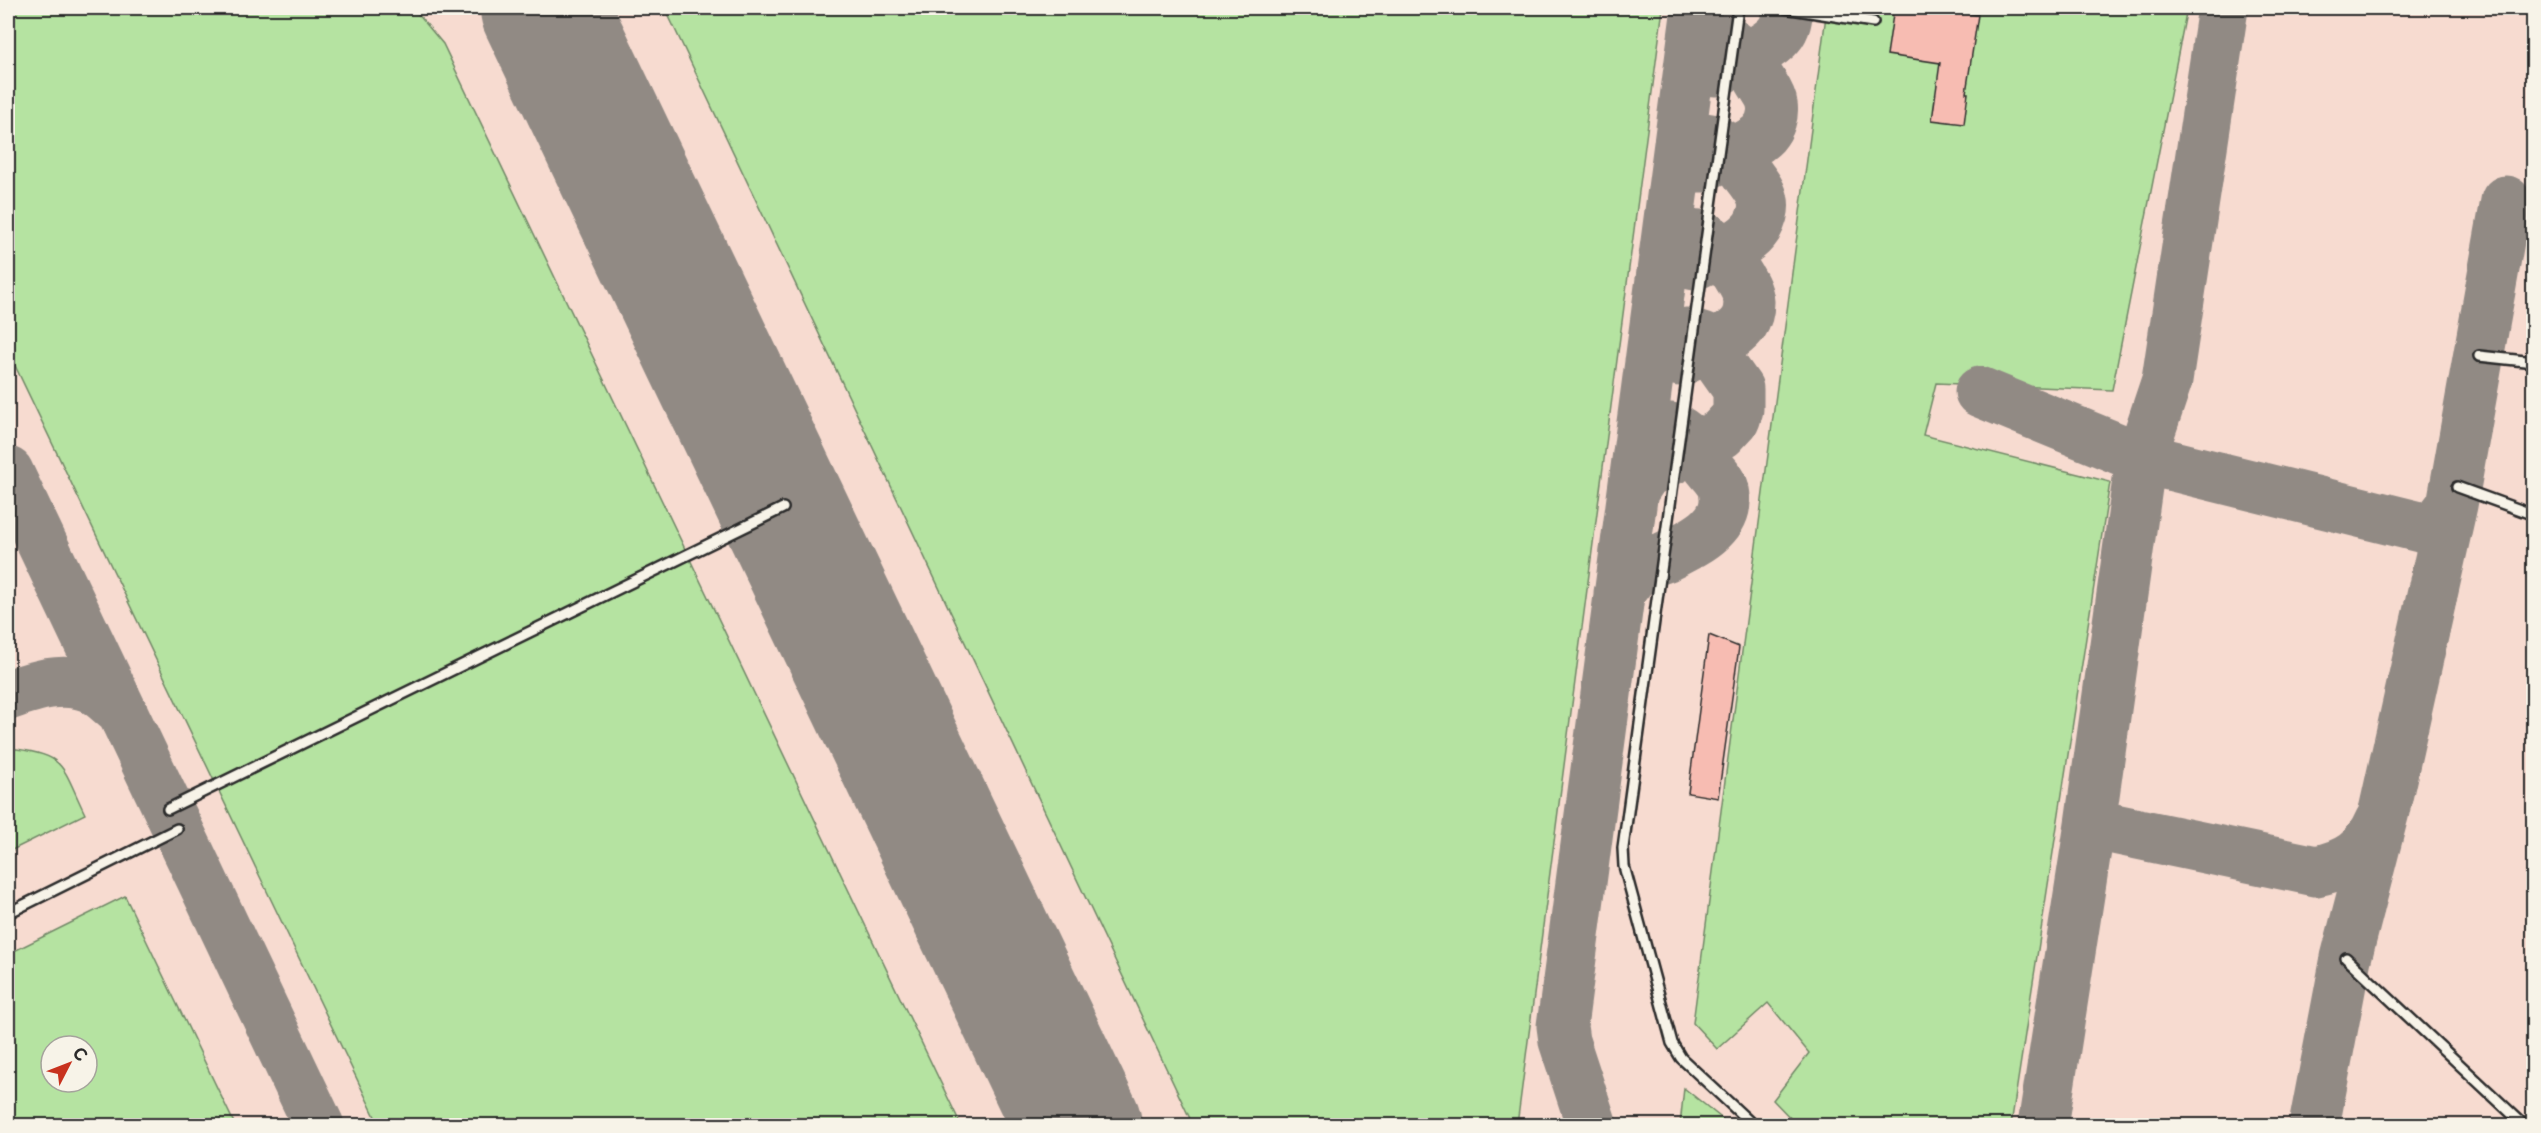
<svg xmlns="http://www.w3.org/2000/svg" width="2541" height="1133" font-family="'Playpen Sans',sans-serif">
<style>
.built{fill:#f7dbd0;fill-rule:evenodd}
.green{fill:#b5e3a1;stroke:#708766;stroke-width:1.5;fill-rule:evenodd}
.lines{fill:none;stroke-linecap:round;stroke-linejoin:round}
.taxiway{stroke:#918a84;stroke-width:51}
.runway{stroke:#918a84;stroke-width:128}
.building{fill:#f7bcb2;stroke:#2b2b2b;stroke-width:1.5}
.lane-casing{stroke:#2b2b2b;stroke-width:14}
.lane{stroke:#f7f3e8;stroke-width:9}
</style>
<rect width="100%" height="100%" fill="#f7e8dd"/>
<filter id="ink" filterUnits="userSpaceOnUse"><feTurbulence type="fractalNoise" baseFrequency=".0167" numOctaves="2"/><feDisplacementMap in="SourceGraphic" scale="12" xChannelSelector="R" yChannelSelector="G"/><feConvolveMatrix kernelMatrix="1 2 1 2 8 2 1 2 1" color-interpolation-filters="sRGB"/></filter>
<g filter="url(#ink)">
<!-- built -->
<path class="built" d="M8 8H2533V1125H8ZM51 1046H87V1082H51Z"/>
<!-- green -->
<path class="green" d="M8 8H413L443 44 961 1125H379L8 351Z
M665 8H1663L1517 1125H1193Z
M1827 8H2187L2112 390 1936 383 1923 435 2110 482 2011 1125H1797L1773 1100 1809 1053 1768 1003 1717 1049 1693 1023Z
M8 748C67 754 61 765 85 814L8 852Z
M125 896 235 1125H8V954ZM51 1046H87V1082H51Z
M1684 1088 1730 1125H1680Z"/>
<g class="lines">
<!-- taxiway -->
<path class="taxiway" d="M522 8 589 101
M1690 61C1719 19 1742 48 1760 80 1764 87 1771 96 1772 104 1774 115 1770 126 1763 134 1753 145 1717 159 1702 167
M1716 71C1733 63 1768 49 1779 35 1786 27 1787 17 1788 8
M1677 159C1702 118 1728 146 1747 173 1753 182 1761 190 1763 201 1765 209 1761 220 1757 227 1744 247 1713 255 1694 265
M1664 259C1689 217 1714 235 1734 269 1740 279 1748 290 1749 302 1749 310 1747 318 1743 324 1729 342 1700 351 1680 361
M1980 392 2141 458 2424 528 2439 522 2452 505 2384 811 2346 958 2314 1126
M8 472 319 1126
M1633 491 1645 473 1721 434 1735 419 1738 409V389L1702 338 1686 333 1669 336 1661 341 1650 361
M2452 505 2506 201
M1619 593C1626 583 1633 572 1644 565 1650 561 1658 560 1665 557 1692 543 1732 527 1724 490 1723 482 1714 473 1709 467 1699 452 1689 433 1671 428
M8 695C34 686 62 676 90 687 101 692 111 703 120 710
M2090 824 2316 871C2349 864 2366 853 2380 821
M1592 1126 1564 1041 1562 1026 1697 8
M2043 1126 2090 824 2141 458 2167 380 2223 8"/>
<!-- runway -->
<path class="runway" d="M544 8 1078 1126"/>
</g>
<!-- building -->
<path class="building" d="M1894 8H1928L1978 15 1966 93H1968L1964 124 1932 120 1940 63 1887 55Z
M1709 635 1739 647 1718 798 1688 793Z"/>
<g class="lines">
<defs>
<path id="lane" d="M1738 8 1623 848 1624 866 1672 1043 1681 1058 1754 1126
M1785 8 1873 22
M2479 356 2534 362
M2457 487 2534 515
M168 809 783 508
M8 913 177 829
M2346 958 2525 1126"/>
</defs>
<!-- lane casing -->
<use href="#lane" class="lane-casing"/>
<!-- lane -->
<use href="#lane" class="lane"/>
</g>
</g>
<!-- margin -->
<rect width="2541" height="1133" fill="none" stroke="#f7f3e8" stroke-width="30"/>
<rect x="15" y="15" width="2511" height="1103" fill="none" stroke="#2b2b2b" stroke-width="2" filter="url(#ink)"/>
<!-- north arrow -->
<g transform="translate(69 1064) rotate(48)"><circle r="28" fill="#f7f3e8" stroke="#a5a39c" stroke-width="1.5"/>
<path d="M0-4.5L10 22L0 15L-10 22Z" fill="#c8321e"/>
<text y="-9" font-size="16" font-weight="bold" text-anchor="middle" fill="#2b2b2b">С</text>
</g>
</svg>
